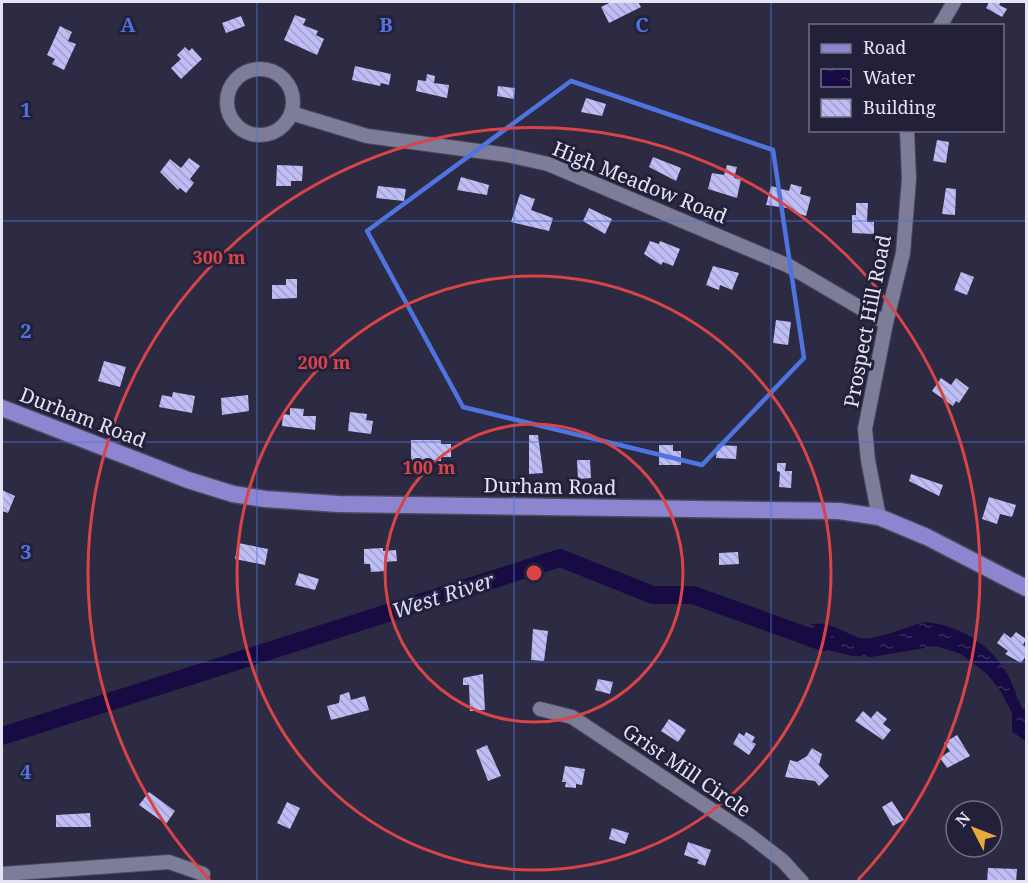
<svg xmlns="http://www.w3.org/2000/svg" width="1028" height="883" font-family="'Noto Serif',serif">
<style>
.water{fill:url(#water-ripples)}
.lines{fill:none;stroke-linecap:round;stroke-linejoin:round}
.river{stroke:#180a42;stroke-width:18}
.building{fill:url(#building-back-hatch)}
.minor-casing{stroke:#4b495e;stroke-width:16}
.major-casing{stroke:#4b495e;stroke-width:19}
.minor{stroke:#7d7c99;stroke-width:14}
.major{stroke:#8c86d0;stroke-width:16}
.marked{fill:none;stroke:#4f74df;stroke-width:4.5;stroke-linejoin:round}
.grid{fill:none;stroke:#4f74df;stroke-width:1.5;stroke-opacity:0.55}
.ring{fill:none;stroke:#d84447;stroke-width:3}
.labels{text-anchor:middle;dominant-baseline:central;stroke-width:6;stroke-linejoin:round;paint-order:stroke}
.street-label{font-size:20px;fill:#e4e4f4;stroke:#232139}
.water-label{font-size:21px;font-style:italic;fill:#d8d8fd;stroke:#232139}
.grid-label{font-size:20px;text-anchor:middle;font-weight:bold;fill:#4f74df;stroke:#232139;stroke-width:6;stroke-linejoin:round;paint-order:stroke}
.centre{fill:#d84447;stroke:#232139;stroke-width:3}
.ring-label{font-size:18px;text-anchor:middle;font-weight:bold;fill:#d84447;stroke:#232139;stroke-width:6;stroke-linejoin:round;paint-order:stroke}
</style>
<defs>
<pattern id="water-ripples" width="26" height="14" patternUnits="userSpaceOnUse" patternTransform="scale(1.5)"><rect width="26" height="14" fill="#180a42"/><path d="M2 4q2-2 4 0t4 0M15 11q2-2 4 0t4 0" fill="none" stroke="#392e5e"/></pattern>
<pattern id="building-back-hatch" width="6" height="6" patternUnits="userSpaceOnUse" patternTransform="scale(1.5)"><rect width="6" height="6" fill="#bfbdf5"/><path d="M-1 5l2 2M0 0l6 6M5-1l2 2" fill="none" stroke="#a09fca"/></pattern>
</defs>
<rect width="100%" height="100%" fill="#2c2b43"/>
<!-- water -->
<path class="water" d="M924 622C958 624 993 645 1009 677 1014 687 1017 698 1022 708L1026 710V741L1012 732V713L1000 690 987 674 961 654 936 646 872 657 853 656 812 646 802 637 803 630C821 614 841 632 860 638 873 641 910 626 924 622Z"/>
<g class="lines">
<!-- river -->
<path class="river" d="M2 736 560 558 653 595H693L823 642"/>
</g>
<!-- building -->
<path class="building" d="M611 2H638L641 7 609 23 601 7Z
M989 2H1001L999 5 1007 9 1002 17 986 8Z
M295 15 306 19 303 25 318 31 316 35 324 39 317 55 284 40Z
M241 16 245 26 226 33 222 23Z
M60 26 72 32 68 41 76 44 64 70 52 64 55 59 47 55Z
M185 47 189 51 192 48 202 59 181 79 171 68 181 59 177 55Z
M355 66 391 74 389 85 381 83 380 86 352 80Z
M427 74 435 76 434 83 449 85 447 98 416 91 418 80 426 81Z
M498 86 515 88 514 99 497 96Z
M586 98 606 104 602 116 581 112Z
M937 140 949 142 946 163 933 161Z
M653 157 681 168 676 181 649 167Z
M189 158 200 166 190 179 194 183 186 193 180 188 178 190 160 172 170 159 181 168Z
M277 165 303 166 302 181H291V186H276Z
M727 165 737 167 734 178 741 179 737 198 708 189 712 173 724 175Z
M461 177 489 185 487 195 457 190Z
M791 184 802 187 800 194 811 197 806 216 793 212 794 209 766 205 771 186 789 191Z
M378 186 406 189 404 201 376 198Z
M946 188 956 189 955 215 942 214Z
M520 194 535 199 531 210 553 218 549 231 511 222Z
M856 203H868L867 222H874V234L852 233V215H856Z
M589 208 612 219 605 234 583 221Z
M650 241 659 244 660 241 680 249 673 266 663 262 661 265 644 254Z
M713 266 739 273 732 290 720 285 719 290 706 285Z
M961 272 974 277 967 295 954 290Z
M286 279H297V298L272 299V285H286Z
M776 320 791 322 788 345 773 343Z
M104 361 126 367 120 387 98 381Z
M941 378 951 385 956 378 969 388 959 403 956 401 953 406 932 391Z
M173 392 195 396 192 413 159 407 162 395 172 397Z
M248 395 249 411 222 415 221 398Z
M290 408 304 409 303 416H316L315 430 282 426 283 414 290 415Z
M350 412 367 414 366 420 373 421 371 434 348 431Z
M529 435H538L543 473 529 474Z
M411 440H441V444H451V457H441V461L411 460Z
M659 445H673V451H681V465H659Z
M717 445 737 446 736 459 716 458Z
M577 460H590L591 478 578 479Z
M777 463H786L785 471H792L791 488 779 487 780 472 777 471Z
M911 474 943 485 939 496 909 481Z
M2 490 15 496 8 513 2 511Z
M989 497 1016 505 1012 517 1000 514 997 524 982 519Z
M238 543 268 549 265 565 235 559Z
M383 548V551L396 550 397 561 385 562 386 571 371 572 370 564H364V549Z
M738 552 739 564 719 565V553Z
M299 573 319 579 315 590 295 585Z
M533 629 548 631 544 661 531 660Z
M1016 632 1026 639 1023 645 1026 647V656L1021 663 1005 654 1008 651 997 643 1004 633 1011 638Z
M483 674 485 710 470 711 469 685H463V678Z
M598 679 613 682 610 694 595 690Z
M349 692 351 700 365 696 369 710 331 720 327 706 339 703 340 695Z
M863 711 871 718 877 711 887 719 883 724 891 730 883 740 855 721Z
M669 719 686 730 678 742 661 731Z
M746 732 755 737 752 742 756 744 749 755 733 744 739 733 744 736Z
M957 735 970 756 947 768 940 758 950 751 944 743Z
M487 745 501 776 488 781 476 750Z
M812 748 822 754 819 765 829 776 819 786 815 781 785 777 790 760 797 762 807 756Z
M565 766 585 769 582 785 576 784V788L565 787 566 782H562Z
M149 792 175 811 166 824 139 805Z
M892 801 904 820 893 826 882 807Z
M287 802 300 808 290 829 277 823Z
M90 813 91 827H56V815Z
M612 828 629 833 625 844 609 839Z
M688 842 711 850 705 866 697 863 699 860 684 855Z
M988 868 1017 869 1016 882H987Z"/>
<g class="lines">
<defs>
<path id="minor" d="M940 26 954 2
M227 102a33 33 0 1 1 66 0a33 33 0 1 1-66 0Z
M291 113 367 136 508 155 548 164 789 266 886 323
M879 517 868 460 865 429 886 323 903 253 909 179 907 130
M540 709 572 717 748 834 783 861 802 882
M2 874 169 862 203 874"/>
<path id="major" d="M2 408 188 480 233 494 265 499 338 504 839 511 879 517 927 537 1026 588"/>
</defs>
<!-- minor casing -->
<use href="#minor" class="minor-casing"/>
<!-- major casing -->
<use href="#major" class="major-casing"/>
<!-- minor -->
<use href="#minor" class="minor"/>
<!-- major -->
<use href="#major" class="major"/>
</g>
<!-- marked area -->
<path class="marked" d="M571 81 773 150 804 358 702 465 463 407 367 231Z"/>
<!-- grid -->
<path class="grid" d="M257 2V882M514 2V882M771 2V882M2 221H1026M2 442H1026M2 662H1026"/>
<!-- distance rings -->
<g class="ring">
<circle cx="534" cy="573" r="149"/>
<circle cx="534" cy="573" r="297"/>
<path d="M210 880A446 446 0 1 1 858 880"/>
</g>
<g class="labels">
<!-- street labels -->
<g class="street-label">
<text transform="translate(640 182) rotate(22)">High Meadow Road</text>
<text transform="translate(867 321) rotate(-79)">Prospect Hill Road</text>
<text transform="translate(83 417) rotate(21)">Durham Road</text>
<text transform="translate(550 486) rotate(1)">Durham Road</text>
<text transform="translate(687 770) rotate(34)">Grist Mill Circle</text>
</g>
<!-- water labels -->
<g class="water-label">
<text transform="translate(443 595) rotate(-18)">West River</text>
</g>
</g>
<g class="grid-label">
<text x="128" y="32">A</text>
<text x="386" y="32">B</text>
<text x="642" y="32">C</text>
<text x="26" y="117">1</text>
<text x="26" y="338">2</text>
<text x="26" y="559">3</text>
<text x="26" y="779">4</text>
</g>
<circle cx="534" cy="573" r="9" class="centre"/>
<g class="ring-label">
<text x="219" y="264">300 m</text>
<text x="324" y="369">200 m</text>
<text x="429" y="474">100 m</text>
</g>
<!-- border -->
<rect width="1028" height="883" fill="none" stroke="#e4e4f4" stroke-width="6"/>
<!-- legend -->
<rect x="809" y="24" width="195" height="108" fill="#232139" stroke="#706f84" stroke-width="1.5"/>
<rect x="821" y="44" width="30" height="9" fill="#8c86d0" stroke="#706f84" stroke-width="1.5"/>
<text x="863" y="54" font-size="18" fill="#e4e4f4">Road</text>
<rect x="821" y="69" width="30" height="18" fill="url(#water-ripples)" stroke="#706f84" stroke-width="1.5"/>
<text x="863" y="84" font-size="18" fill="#e4e4f4">Water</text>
<rect x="821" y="99" width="30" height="18" fill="url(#building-back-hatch)" stroke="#706f84" stroke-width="1.5"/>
<text x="863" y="114" font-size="18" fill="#e4e4f4">Building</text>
<!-- north arrow -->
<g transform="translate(974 829) rotate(312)"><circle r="28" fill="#232139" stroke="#706f84" stroke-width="1.5"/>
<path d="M0-4.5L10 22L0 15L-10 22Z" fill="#eba93a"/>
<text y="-9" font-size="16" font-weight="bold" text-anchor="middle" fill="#e4e4f4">N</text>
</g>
</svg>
